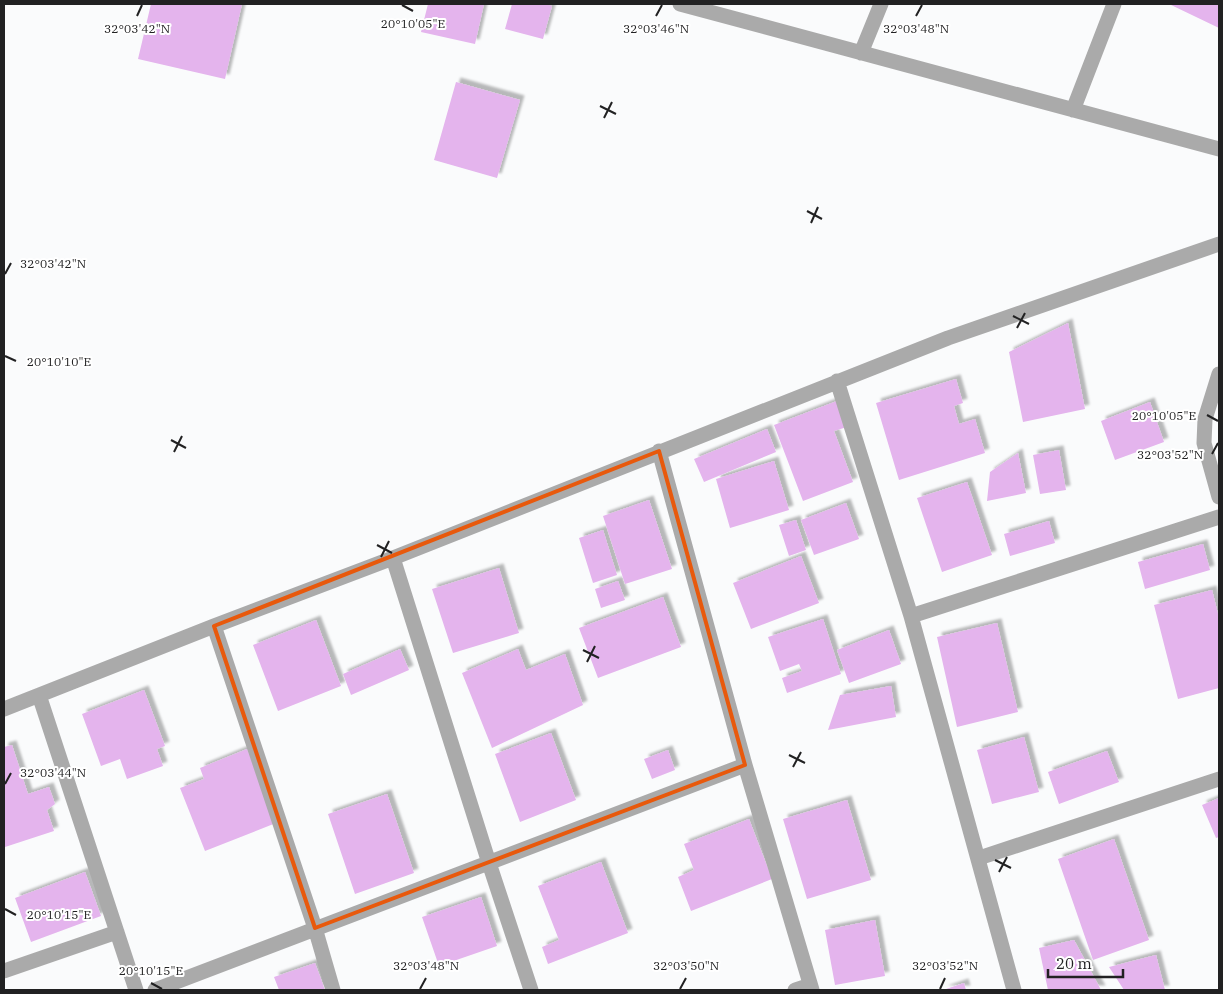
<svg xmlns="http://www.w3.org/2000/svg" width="1223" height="994" font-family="'IBM Plex Serif',serif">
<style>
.building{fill:#e4b4ed;filter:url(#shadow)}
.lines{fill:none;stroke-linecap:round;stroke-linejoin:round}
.street{stroke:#aaa;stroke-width:15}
.marked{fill:none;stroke:#e8590c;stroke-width:4;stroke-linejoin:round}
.ticks{fill:none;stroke:#212122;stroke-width:2}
.ticks-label{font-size:12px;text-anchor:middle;fill:#212122;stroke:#fff;stroke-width:4;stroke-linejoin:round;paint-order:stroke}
</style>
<defs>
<filter id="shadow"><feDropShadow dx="4.5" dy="-4.5" stdDeviation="1" flood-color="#0004"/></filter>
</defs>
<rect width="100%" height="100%" fill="#fafbfc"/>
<!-- building -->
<path class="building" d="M151 4H242L225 79 138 59Z
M428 4H484L475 44 421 32Z
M512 4H544L552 6 543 39 505 29Z
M1169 4H1219V28Z
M456 82 520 100 497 178 434 160Z
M1068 323 1085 409 1023 422 1009 352Z
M956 379 963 403 954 406 959 424 975 419 985 453 899 480 876 403Z
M837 401 847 427 834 431 853 482 803 501 774 425Z
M1150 402 1164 442 1115 460 1101 421Z
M767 429 776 452 704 482 694 459Z
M1059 450 1066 490 1040 494 1033 455Z
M1018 453 1026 493 987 501 990 472Z
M774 461 789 510 730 528 716 479Z
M967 482 992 555 942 572 917 498Z
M649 500 672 569 625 584 603 516Z
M846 503 859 539 814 555 801 520Z
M796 520 806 550 789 556 779 525Z
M1049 521 1055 543 1010 556 1004 534Z
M603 530 617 575 593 583 579 538Z
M1203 544 1210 570 1145 589 1138 562Z
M801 556 819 603 751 629 733 583Z
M499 568 519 633 453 653 432 589Z
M618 581 625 600 601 608 595 589Z
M1212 590 1219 618V688L1178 699 1154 605Z
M663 597 681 647 598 678 579 628Z
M823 619 841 674 787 693 782 678 802 671 799 664 780 671 768 637Z
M316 620 341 686 278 711 253 645Z
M997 623 1018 712 957 727 937 637Z
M889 630 901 664 849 683 837 650Z
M400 649 409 670 351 695 343 674Z
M518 649 526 670 565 654 583 705 492 748 462 673Z
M891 686 896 717 828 730 840 695Z
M144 690 165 746 157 749 163 766 127 779 120 759 101 766 82 714Z
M551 733 576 800 520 822 495 754Z
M1024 737 1039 792 992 804 977 750Z
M12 745 28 794 49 787 55 804 47 810 54 831 5 847 4 843V747Z
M247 749 276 823 205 851 180 788 204 779 200 768Z
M668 750 675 770 652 779 644 759Z
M1107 751 1119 782 1059 804 1048 772Z
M387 794 414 873 355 894 328 814Z
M1219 798V837L1216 838 1202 805Z
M847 800 871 880 807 899 783 819Z
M749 819 772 879 691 911 678 877 694 870 684 844Z
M1114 839 1149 940 1093 960 1058 859Z
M601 862 628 933 548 964 542 947 559 940 538 886Z
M85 872 101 916 31 942 15 898Z
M481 897 497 946 439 966 422 917Z
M875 920 885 976 835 985 825 930Z
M1074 940 1101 990H1048L1039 948Z
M1156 955 1165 990H1124L1109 967Z
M315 963 325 990H279L274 977Z
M964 983 966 990H943Z"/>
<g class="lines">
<!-- street -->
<path class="street" d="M680 4 1219 149
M861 53 881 4
M1073 110 1114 4
M1219 374 1205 419 1204 443 1219 497
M837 381 911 616 1014 990
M659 451 745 765 812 990
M393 558 489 863 531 990
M911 616 1219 517
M214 626 315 928 333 990
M39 695 136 990
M4 709 214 626 393 558 948 338 1219 244
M979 858 1219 779
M4 971 117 932
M155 990 745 765
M795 990 810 985"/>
</g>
<!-- marked area -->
<path class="marked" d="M659 451 745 765 315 928 214 626Z"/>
<!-- ticks -->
<path class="ticks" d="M402 5 413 11M137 16 142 5M656 16 662 5M916 16 922 5M600 106 616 114M604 118 612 102M807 211 822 219M811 223 818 207M5 274 11 263M1013 316 1029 324M1017 328 1025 313M5 356 16 361M1207 415 1218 421M171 440 186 448M174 452 182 436M1212 454 1218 443M377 545 392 553M381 557 389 541M583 650 599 658M587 662 595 646M789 755 805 763M793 767 801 752M5 784 11 773M995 860 1011 868M999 872 1007 857M5 909 16 915M151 983 162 989M420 989 426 978M680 989 686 978M940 989 945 978"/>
<g class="ticks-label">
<text x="413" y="28">20°10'05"E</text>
<text x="137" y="33">32°03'42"N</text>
<text x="656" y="33">32°03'46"N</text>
<text x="916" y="33">32°03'48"N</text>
<text x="53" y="268">32°03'42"N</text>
<text x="59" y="366">20°10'10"E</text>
<text x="1164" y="420">20°10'05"E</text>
<text x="1170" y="459">32°03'52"N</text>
<text x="53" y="777">32°03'44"N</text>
<text x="59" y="919">20°10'15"E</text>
<text x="426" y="970">32°03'48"N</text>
<text x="686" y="970">32°03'50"N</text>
<text x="945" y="970">32°03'52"N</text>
<text x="151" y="975">20°10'15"E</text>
</g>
<!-- border -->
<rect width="1223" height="994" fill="none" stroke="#212122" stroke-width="10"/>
<!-- scale -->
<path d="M1048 969v8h75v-8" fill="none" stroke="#212122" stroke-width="2.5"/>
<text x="1056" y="969" font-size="15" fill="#212122" stroke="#ffffff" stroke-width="4" paint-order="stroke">20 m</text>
</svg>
